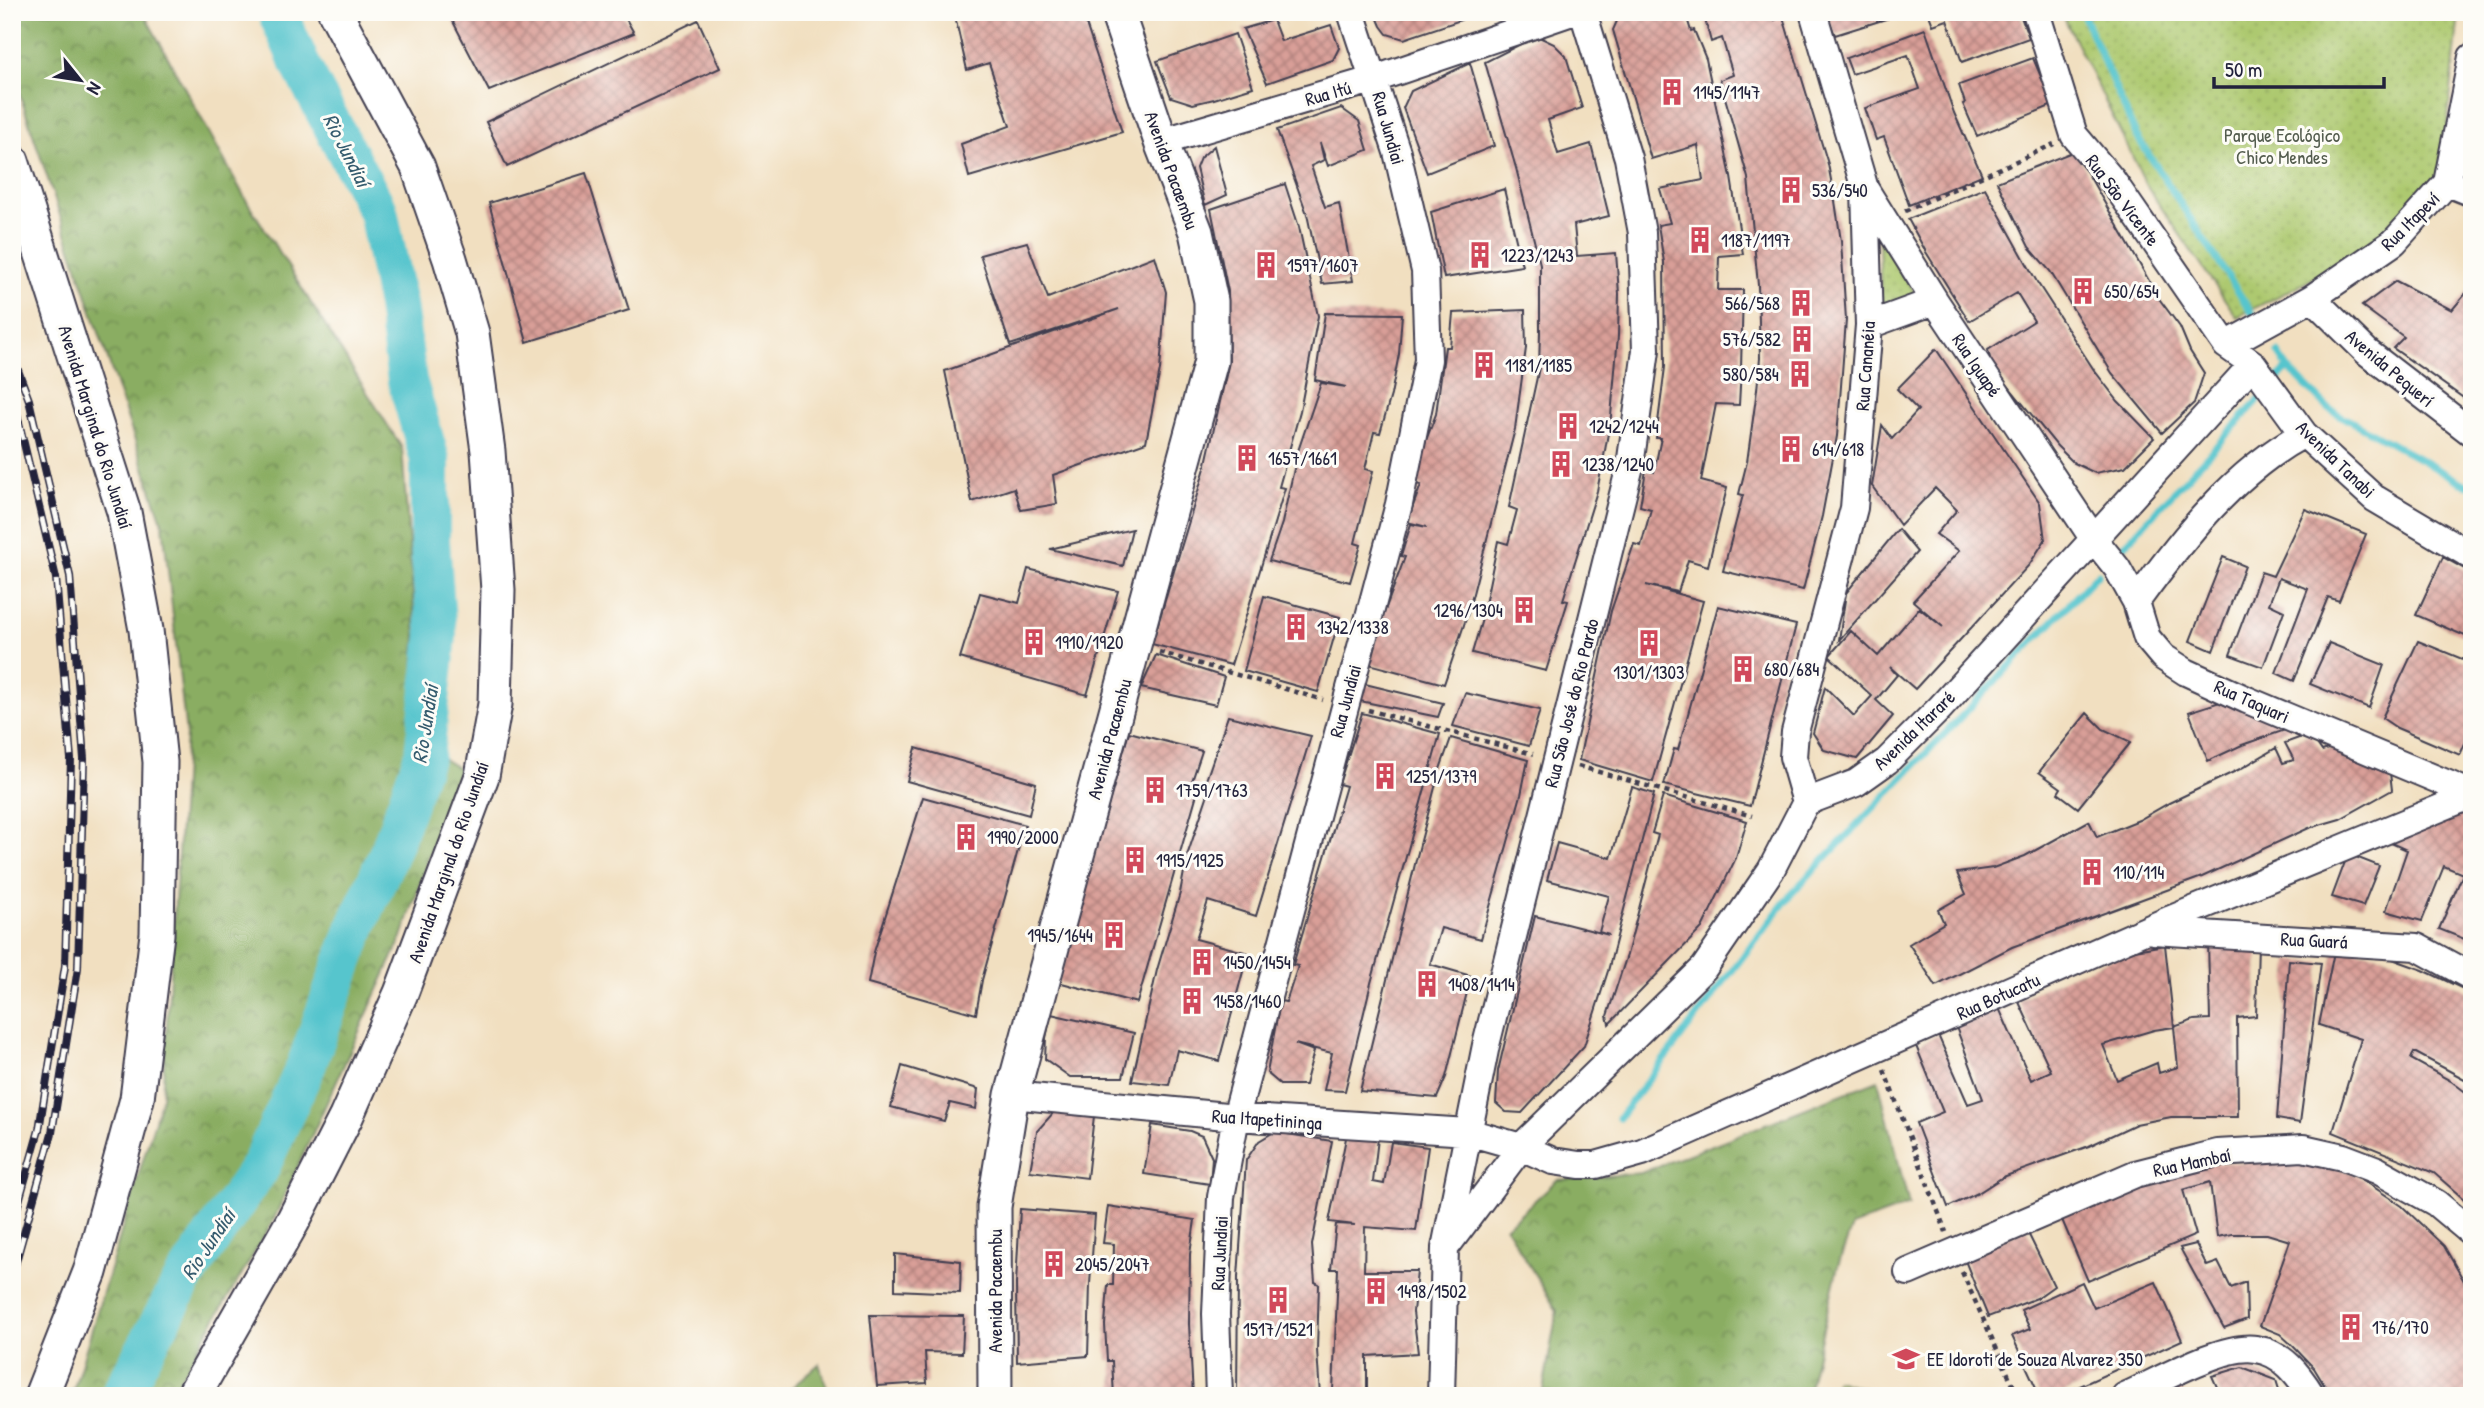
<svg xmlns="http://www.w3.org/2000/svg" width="2484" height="1408" font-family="'Patrick Hand',sans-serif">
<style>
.forest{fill:url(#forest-crowns);stroke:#56684e;stroke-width:2}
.park{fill:url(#park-dots);stroke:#687656;stroke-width:2}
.garden{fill:#adc970;stroke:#687656;stroke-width:2}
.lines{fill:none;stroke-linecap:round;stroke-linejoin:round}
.stream{stroke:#57c5cd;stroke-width:7}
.river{stroke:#57c5cd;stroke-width:40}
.building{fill:url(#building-cross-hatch);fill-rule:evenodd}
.minor-casing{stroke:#413e4f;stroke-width:30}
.major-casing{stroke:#413e4f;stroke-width:37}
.path{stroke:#413e4f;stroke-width:4.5;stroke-dasharray:5 5;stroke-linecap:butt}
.minor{stroke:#fff;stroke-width:26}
.major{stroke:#fff;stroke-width:33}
.rail-casing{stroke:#22223b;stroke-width:8}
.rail{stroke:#fdfcf7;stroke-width:5;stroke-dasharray:16;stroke-linecap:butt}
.labels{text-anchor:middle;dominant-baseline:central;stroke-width:6;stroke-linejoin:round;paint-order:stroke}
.poi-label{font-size:19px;fill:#22223b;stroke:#fdfcf7;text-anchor:start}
.street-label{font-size:19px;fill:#22223b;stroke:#fdfcf7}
.park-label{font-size:19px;fill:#535c4e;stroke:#fdfcf7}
.water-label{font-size:21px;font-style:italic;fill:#355b6e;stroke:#fdfcf7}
</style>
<defs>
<pattern id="forest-crowns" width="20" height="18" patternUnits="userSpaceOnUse" patternTransform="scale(1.75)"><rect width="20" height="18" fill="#8aad62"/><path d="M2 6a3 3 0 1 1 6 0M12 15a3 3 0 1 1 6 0" fill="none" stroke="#708c52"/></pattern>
<pattern id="park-dots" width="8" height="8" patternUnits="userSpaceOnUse" patternTransform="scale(1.75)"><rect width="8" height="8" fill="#adc970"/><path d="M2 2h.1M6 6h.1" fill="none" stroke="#95ac62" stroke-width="1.8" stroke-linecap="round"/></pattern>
<pattern id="building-cross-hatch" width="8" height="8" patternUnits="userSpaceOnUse" patternTransform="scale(1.75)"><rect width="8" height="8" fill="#d99f98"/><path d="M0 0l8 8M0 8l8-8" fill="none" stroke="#b0817d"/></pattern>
</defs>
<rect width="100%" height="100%" fill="#fdfcf7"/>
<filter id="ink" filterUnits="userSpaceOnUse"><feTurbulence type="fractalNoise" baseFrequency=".0143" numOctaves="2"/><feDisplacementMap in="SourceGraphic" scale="14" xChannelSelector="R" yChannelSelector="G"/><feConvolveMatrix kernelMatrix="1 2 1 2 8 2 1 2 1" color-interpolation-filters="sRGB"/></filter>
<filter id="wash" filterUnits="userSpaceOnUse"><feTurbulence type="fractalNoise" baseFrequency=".00686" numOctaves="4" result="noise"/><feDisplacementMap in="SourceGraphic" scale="28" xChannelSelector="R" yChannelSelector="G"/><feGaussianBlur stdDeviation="1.57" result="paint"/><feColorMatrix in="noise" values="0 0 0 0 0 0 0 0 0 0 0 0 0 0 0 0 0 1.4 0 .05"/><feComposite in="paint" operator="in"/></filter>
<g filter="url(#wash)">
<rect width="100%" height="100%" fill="#f1dfc0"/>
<!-- forest -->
<path class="forest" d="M12 12H143L245 198 402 448 416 637 410 738 459 769 402 937 273 1221 170 1396H70L75 1385 162 1097 186 735 163 525 12 71Z
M1878 1080 1909 1205 1852 1226 1838 1266 1807 1396H1542L1557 1311 1506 1227 1557 1180 1641 1173Z
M819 1364 830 1396H782Z"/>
<!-- park -->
<path class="park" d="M2061 12H2457L2458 23 2443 166 2426 200 2385 242 2237 317 2149 190Z
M1879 237 1916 294 1881 306Z"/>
<!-- garden -->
<path class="garden" d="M1836 1380 1888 1396H1833Z"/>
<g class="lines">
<!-- stream -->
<path class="stream" d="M2082 12 2136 135 2257 321
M2278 353 2288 368 2329 409 2472 488
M2274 383 2288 368
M2124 546 2266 392
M1619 1118 1791 894 2098 574"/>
<!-- river -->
<path class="river" d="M120 1396 183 1280 260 1167 306 1066 355 930 391 848 424 755 437 635 430 542V460L407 380 397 305 378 211 303 70 277 12"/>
</g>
<g id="blocks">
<!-- building -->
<path class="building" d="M448 12H622L634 33 489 91Z
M954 12H1082L1122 132 969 177 961 144 1010 126 989 63 967 70Z
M1375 12H1458L1461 20 1404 39 1387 34 1381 26Z
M1621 12H1685L1691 31 1694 30 1706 59 1731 177 1743 254 1719 256 1718 290H1743L1741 368 1739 405 1716 404 1701 481 1727 488 1708 566 1688 560 1678 592 1646 585 1703 601 1653 782 1579 760 1611 611 1634 544 1641 546 1651 509 1640 506 1646 470 1654 472 1661 438H1656L1665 367 1664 262 1658 225 1670 223 1660 189 1703 180 1698 145 1651 159 1613 30Z
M1703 12H1773L1775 20 1783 17 1828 164 1835 201 1841 241 1846 320 1840 399 1837 436 1822 516 1803 590 1723 571 1743 495 1739 494 1747 462 1757 390 1760 358 1758 285 1748 178 1720 80 1733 75 1722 38 1711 42Z
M1826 12H1905V13L1835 35Z
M1928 12H2019L2029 38 1962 62 1947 20 1933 25Z
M698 20 720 68 507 167 486 122Z
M1273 20 1281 41 1331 25 1339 48 1333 60 1267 83 1243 29Z
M1925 29 1954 113 1982 175 1909 205 1884 137 1876 140 1865 108 1920 89 1908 55 1852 74 1846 58Z
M1235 34 1253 87 1214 99 1193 104 1171 97 1157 61Z
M1537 36 1554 44 1566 56 1582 108 1548 120 1558 154 1591 144 1609 216 1574 225 1577 256 1616 253 1619 294 1618 336 1611 416 1604 456 1597 491 1563 600 1568 601 1546 671 1472 653 1482 619 1498 541 1508 544 1517 510 1509 507 1539 368 1540 333V264L1516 168 1485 62Z
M2033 58 2053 105 1977 136 1963 104 1965 103 1959 85Z
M1470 63 1494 146 1427 173 1403 108 1411 91Z
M1341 108 1359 121 1368 150 1328 166 1320 143 1324 160 1311 166 1325 207 1339 203 1353 281 1322 284 1307 214 1277 130Z
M1214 146 1227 195 1205 205 1196 168 1200 158Z
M2075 151 2160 300 2180 327 2190 351 2204 373 2194 403 2162 433 2112 373 2050 271 2029 247 1997 182Z
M586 173 629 310 527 342 489 203Z
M1285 184 1299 227 1318 316 1300 411 1279 487 1285 488 1231 665 1152 644 1205 468 1229 362 1228 291 1211 209Z
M1985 188 2037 282 2094 370 2118 401 2154 438 2125 467 2095 473 2074 463 2057 446 1992 366 1988 350 2034 321 2017 293 1969 321 1926 252 1908 219Z
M1504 189 1522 266 1444 278 1431 212Z
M1027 242 1048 298 1155 256 1166 292 1160 370 1146 442 1053 475 1057 504 1021 510 1014 488 972 502 945 371 1119 309 1010 345 980 255Z
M2396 281 2452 310 2472 286V404L2393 348 2404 337 2362 306Z
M1525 310 1526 348 1515 429 1468 613 1444 684 1369 664 1378 629 1405 557 1401 556 1411 524 1427 527 1407 522 1421 485 1415 484 1424 446 1436 414 1445 347H1450L1453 313Z
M1325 313 1402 314 1399 354 1391 395 1380 433 1374 432 1365 469 1373 471 1355 543 1361 545 1350 582 1269 561 1282 523 1298 451 1321 383 1346 387 1315 380Z
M1936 349 2040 503 2045 540 2029 565 1915 689 1890 667 1897 675 1876 700 1893 716 1857 759 1824 750 1813 733 1825 687 1854 716 1872 696 1829 656 1851 631 1878 656 1919 608 1943 627 1913 601 1959 551 1936 534 1957 510 1935 488 1900 525 1872 486 1882 425 1892 439 1918 410 1897 389Z
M2305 509 2366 534 2339 601 2328 597 2294 681 2276 673 2308 589 2279 578 2269 604 2284 611 2263 667 2230 655 2261 572 2273 576Z
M1132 529 1123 566 1050 549Z
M1898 529 1917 552 1839 640 1846 593Z
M2223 557 2245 566 2213 651 2190 641Z
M2443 557 2472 573V639L2416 615Z
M1028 569 1118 591 1087 695 960 658 980 593 1019 603Z
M1264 596 1340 617 1318 692 1244 671Z
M1718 606 1796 625 1750 806 1664 785 1674 749 1678 750Z
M2418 641 2467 661 2472 651V727L2460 755 2397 728 2382 718Z
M2329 643 2384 665 2369 708 2310 684Z
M1156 655 1224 677 1216 705 1141 688Z
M1365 684 1443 703 1438 717 1360 701Z
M1465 693 1540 710 1529 746 1453 726Z
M2223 701 2294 727 2242 745 2208 761 2189 712Z
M1362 713 1440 734 1371 983 1345 1091 1324 1090 1332 1053 1295 1044 1314 1051 1305 1085H1281L1267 1073 1280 1001 1286 1002 1298 966 1293 965 1346 786 1339 784Z
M2087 713 2103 729 2131 742 2078 808 2058 793 2061 788 2039 772Z
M1228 716 1311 736 1256 916 1208 901 1196 939 1248 953 1219 1061 1177 1050 1169 1085 1132 1081 1157 970 1180 893 1187 856 1210 788 1204 786Z
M1129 732 1202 751 1192 781 1200 783 1137 1003 1058 982Z
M2310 734 2322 751 2334 747 2390 773 2392 790 2340 819 2309 828 2202 877 2012 947 1936 986 1909 944 1944 923 1938 910 1966 894 1957 873 1993 868 2025 856 2089 821 2097 837 2139 820 2169 803 2240 769 2276 748 2283 763 2294 760 2285 743Z
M1451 738 1528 760 1521 795 1481 939 1441 928 1430 964 1471 976 1446 1077 1437 1098 1360 1091 1416 860 1439 772Z
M916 748 1036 783 1029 815 907 781Z
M1632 787 1654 794 1608 971 1584 1046 1522 1113 1506 1112 1496 1103 1498 1071 1535 916 1609 935 1599 932 1609 896 1547 880 1557 843 1611 858Z
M1663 796 1747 821 1736 858 1702 928 1609 1024 1607 1016 1627 955 1658 835 1652 833Z
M923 797 1025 825 982 980 976 1014 868 983 874 952Z
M2472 808V942L2439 929 2463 874 2444 866 2422 921 2386 911 2407 850 2382 839Z
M2348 854 2379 866 2363 906 2332 897Z
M2208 941 2258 944 2256 1016 2237 1018 2238 1117H2171L2136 1124 2089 1146 2003 1177 1978 1193 1948 1207 1916 1123 1943 1112 1916 1046 1938 1035 1968 1104 1983 1099 1956 1027 1999 1008 2031 1080 2051 1071 2018 1000 2073 974 2135 950 2165 945 2174 1027 2194 1020 2210 1019ZM2174 1027 2178 1067 2159 1073 2157 1063 2117 1080 2103 1045 2154 1030Z
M2335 947 2381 955 2423 970 2472 993V1083L2414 1052 2411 1059 2451 1081 2472 1097V1209L2466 1201 2434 1173 2333 1132 2361 1039 2319 1025Z
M2289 960 2321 963 2300 1123 2277 1119Z
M1051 1014 1134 1033 1123 1077H1070L1045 1059 1046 1038Z
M902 1066 978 1089 976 1109 950 1103 944 1121 891 1107Z
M1054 1112 1094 1116 1087 1178 1030 1171 1037 1131Z
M1152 1125 1190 1131 1202 1136 1212 1158 1210 1184 1144 1174Z
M1274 1132 1332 1141 1312 1245 1315 1282 1319 1284 1317 1350 1320 1396H1237L1238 1277 1246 1160 1259 1141Z
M1346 1138H1378L1373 1182 1384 1184 1391 1142 1428 1147 1416 1231 1365 1227 1364 1271H1417L1413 1312 1418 1353 1367 1356V1391L1424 1390V1396H1339V1391H1333L1338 1269H1331L1336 1224 1355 1225 1329 1222Z
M2306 1161 2351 1172 2402 1206 2444 1246 2472 1295V1396H2331L2314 1368 2293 1346 2280 1334 2260 1326 2290 1241 2267 1234H2232L2217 1237 2210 1182 2183 1190 2196 1235 2088 1281 2060 1215 2206 1163Z
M1108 1206 1195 1220 1190 1254 1189 1324 1193 1396H1114L1112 1361H1107L1105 1325 1108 1285H1113L1114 1244 1103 1243Z
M1020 1209 1095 1215 1090 1284 1088 1356 1017 1362 1016 1284Z
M2026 1229 2054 1286 2037 1298 1988 1317 1964 1258Z
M2196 1244 2207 1266 2218 1262 2231 1288 2246 1282 2247 1319 2224 1328 2180 1248Z
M895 1254 961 1261 960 1293 895 1290Z
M2082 1282 2094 1308 2156 1282 2182 1340 2058 1396H2040L2012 1336 2030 1329 2021 1310Z
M870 1315 964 1316 962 1353 925 1352 927 1383 877 1386Z
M2242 1367 2276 1380 2281 1396H2221L2212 1376Z
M2182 1389 2184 1396H2168Z"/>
</g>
</g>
<g filter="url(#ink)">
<use href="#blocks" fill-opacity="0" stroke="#413e4f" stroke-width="2"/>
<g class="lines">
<defs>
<path id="minor" d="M2036 12 2074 135 2112 180 2226 345 2253 364 2304 434 2374 498 2472 556
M1161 142 1375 79 1572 12
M2447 183 2472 193
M1865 189 1935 301 2093 538 2117 568 2136 602 2147 638 2163 657 2186 672 2247 700 2472 794
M2312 298 2367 352 2472 433
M1869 325 1935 301
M2226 345 2312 298 2394 242 2447 183 2472 57
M2136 602C2182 539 2234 471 2304 434
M1806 802 1793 757 1795 732 1854 508 1869 325 1865 189 1813 12
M2153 931 2417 947 2472 977
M1012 1095 1236 1117 1468 1132 1521 1147 1553 1161 1579 1165H1596L1642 1152 2171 919 2472 795
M1449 1243 1521 1147 1704 968 1771 870 1806 802 1856 783 1887 761 1940 708 2253 364
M1908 1272 2135 1174 2217 1153 2303 1148 2343 1157 2377 1170 2436 1203 2472 1233
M1219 1396 1216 1314 1221 1197 1236 1117 1399 504 1428 360 1425 271 1397 152 1351 12
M1441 1396 1445 1248 1486 1045 1630 466 1646 350 1642 233 1628 158 1583 12
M2125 1396C2157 1382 2224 1343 2256 1349 2283 1353 2299 1375 2312 1396"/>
<path id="major" d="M12 161 124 512 146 630 160 762 157 934 137 1099 90 1272 41 1396
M193 1396 293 1221 346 1117 401 993 482 776 495 704 498 590 488 451 472 333 450 259 418 167 335 12
M995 1396 994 1207 1012 1095 1211 361V301L1196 232 1161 142 1117 12"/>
</defs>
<!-- minor casing -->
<use href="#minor" class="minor-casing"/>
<!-- major casing -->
<use href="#major" class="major-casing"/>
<!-- path -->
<path class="path" d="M1905 211 2054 144
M1159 652 1323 700
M1368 710 1533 754
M1578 766 1752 816
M1884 1070 1946 1232
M1962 1272 2018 1396"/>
<!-- minor -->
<use href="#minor" class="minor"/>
<!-- major -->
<use href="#major" class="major"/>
<defs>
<path id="rail" d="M12 354 29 400 70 576 84 759 78 968 52 1133 12 1276
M12 393 56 578 71 759 65 966 39 1130 12 1226"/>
</defs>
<!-- rail casing -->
<use href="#rail" class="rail-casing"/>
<!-- rail -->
<use href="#rail" class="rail"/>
</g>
</g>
<!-- icons -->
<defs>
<symbol id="building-bare" viewBox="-9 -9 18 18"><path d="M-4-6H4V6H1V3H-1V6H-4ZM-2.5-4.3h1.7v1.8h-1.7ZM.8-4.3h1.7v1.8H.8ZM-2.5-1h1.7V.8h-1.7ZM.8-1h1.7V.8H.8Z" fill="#d1495b" stroke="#fdfcf7" stroke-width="2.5" paint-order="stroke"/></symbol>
<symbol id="school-bare" viewBox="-9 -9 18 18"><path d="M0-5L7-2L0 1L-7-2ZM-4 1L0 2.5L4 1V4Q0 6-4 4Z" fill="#d1495b" stroke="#fdfcf7" stroke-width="2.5" paint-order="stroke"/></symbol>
</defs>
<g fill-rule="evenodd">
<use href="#building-bare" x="1653" y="73" width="38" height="38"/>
<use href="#building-bare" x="1772" y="171" width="38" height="38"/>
<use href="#building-bare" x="1681" y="221" width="38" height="38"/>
<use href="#building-bare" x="1461" y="236" width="38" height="38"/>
<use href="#building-bare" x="1247" y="246" width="38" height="38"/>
<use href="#building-bare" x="2064" y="272" width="38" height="38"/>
<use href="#building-bare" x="1782" y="284" width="38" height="38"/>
<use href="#building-bare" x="1783" y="320" width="38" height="38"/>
<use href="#building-bare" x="1465" y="346" width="38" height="38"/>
<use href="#building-bare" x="1781" y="355" width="38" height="38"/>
<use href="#building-bare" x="1549" y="407" width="38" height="38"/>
<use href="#building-bare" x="1772" y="430" width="38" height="38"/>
<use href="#building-bare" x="1228" y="439" width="38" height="38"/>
<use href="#building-bare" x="1542" y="445" width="38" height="38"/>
<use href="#building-bare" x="1505" y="591" width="38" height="38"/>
<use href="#building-bare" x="1277" y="608" width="38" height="38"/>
<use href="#building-bare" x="1015" y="623" width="38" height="38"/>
<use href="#building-bare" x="1630" y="624" width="38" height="38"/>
<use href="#building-bare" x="1724" y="650" width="38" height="38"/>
<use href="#building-bare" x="1366" y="757" width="38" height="38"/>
<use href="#building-bare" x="1136" y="771" width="38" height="38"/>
<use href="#building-bare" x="947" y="818" width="38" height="38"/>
<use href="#building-bare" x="1116" y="841" width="38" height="38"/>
<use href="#building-bare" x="2073" y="853" width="38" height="38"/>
<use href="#building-bare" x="1095" y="916" width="38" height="38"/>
<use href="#building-bare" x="1183" y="943" width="38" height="38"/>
<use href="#building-bare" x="1408" y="965" width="38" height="38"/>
<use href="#building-bare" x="1173" y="982" width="38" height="38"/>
<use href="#building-bare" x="1035" y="1245" width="38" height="38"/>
<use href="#building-bare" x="1357" y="1272" width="38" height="38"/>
<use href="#building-bare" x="1259" y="1281" width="38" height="38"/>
<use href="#building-bare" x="2332" y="1308" width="38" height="38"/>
<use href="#school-bare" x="1887" y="1340" width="38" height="38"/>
</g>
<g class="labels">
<!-- poi labels -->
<g class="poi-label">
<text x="1693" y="92">1145/1147</text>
<text x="1812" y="190">536/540</text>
<text x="1721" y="240">1187/1197</text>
<text x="1501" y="255">1223/1243</text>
<text x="1287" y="265">1597/1607</text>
<text x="2104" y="291">650/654</text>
<text x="1780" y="303" text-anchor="end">566/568</text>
<text x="1781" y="339" text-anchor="end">576/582</text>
<text x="1505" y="365">1181/1185</text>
<text x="1779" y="374" text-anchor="end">580/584</text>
<text x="1589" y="426">1242/1244</text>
<text x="1812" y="449">614/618</text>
<text x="1268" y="458">1657/1661</text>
<text x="1582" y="464">1238/1240</text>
<text x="1503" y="610" text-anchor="end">1296/1304</text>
<text x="1317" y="627">1342/1338</text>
<text x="1055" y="642">1910/1920</text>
<text x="1764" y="669">680/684</text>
<text x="1649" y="672" text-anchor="middle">1301/1303</text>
<text x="1406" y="776">1251/1379</text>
<text x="1176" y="790">1759/1763</text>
<text x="987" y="837">1990/2000</text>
<text x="1156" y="860">1915/1925</text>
<text x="2113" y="872">110/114</text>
<text x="1093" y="935" text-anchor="end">1945/1644</text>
<text x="1223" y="962">1450/1454</text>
<text x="1448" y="984">1408/1414</text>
<text x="1213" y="1001">1458/1460</text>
<text x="1075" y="1264">2045/2047</text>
<text x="1397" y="1291">1498/1502</text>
<text x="2372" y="1327">176/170</text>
<text x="1278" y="1329" text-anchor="middle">1517/1521</text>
<text x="1927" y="1359">EE Idoroti de Souza Alvarez 350</text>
</g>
<!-- street labels -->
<g class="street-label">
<text transform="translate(1328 93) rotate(-16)">Rua Itú</text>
<text transform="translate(1389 128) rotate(74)">Rua Jundiai</text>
<text transform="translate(1172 170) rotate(70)">Avenida Pacaembu</text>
<text transform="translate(2123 200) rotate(53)">Rua São Vicente</text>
<text transform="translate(2410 221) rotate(-45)">Rua Itapeví</text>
<text transform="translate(1977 365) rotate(56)">Rua Iguapé</text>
<text transform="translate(1865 366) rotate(-86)">Rua Cananéia</text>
<text transform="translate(2390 368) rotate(40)">Avenida Pequerí</text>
<text transform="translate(96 427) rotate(73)">Avenida Marginal do Rio Jundiaí</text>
<text transform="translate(2336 459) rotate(44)">Avenida Tanabi</text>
<text transform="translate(1345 701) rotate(-75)">Rua Jundiai</text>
<text transform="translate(2252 701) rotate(24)">Rua Taquari</text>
<text transform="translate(1571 703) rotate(-76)">Rua São José do Rio Pardo</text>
<text transform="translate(1914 730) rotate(-44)">Avenida Itararé</text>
<text transform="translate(1109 739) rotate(-75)">Avenida Pacaembu</text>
<text transform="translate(448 862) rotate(-71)">Avenida Marginal do Rio Jundiaí</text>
<text transform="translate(2314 940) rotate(3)">Rua Guará</text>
<text transform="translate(1998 996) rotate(-24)">Rua Botucatu</text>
<text transform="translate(1267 1119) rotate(4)">Rua Itapetininga</text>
<text transform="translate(2192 1162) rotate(-12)">Rua Mambaí</text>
<text transform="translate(1219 1253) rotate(-87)">Rua Jundiai</text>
<text transform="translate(995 1291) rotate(-90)">Avenida Pacaembu</text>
</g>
<!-- park labels -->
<g class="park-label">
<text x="2282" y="135">Parque Ecológico<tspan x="2282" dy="22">Chico Mendes</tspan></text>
</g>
<!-- water labels -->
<g class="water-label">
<text transform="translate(347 150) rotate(63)">Rio Jundiaí</text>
<text transform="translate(425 724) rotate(-81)">Rio Jundiaí</text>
<text transform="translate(208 1244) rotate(-56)">Rio Jundiaí</text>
</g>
</g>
<!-- margin -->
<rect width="2484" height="1408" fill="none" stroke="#fdfcf7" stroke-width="42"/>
<!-- north arrow -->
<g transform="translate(80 80) rotate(120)" stroke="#fdfcf7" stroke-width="5" paint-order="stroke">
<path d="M0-5L12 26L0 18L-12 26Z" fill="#22223b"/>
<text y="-10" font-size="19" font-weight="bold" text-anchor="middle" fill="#22223b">N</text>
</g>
<!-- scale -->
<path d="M2214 77v10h170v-10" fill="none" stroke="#22223b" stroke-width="3.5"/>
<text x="2225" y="77" font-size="21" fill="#22223b" stroke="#fdfcf7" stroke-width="5" paint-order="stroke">50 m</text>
</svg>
